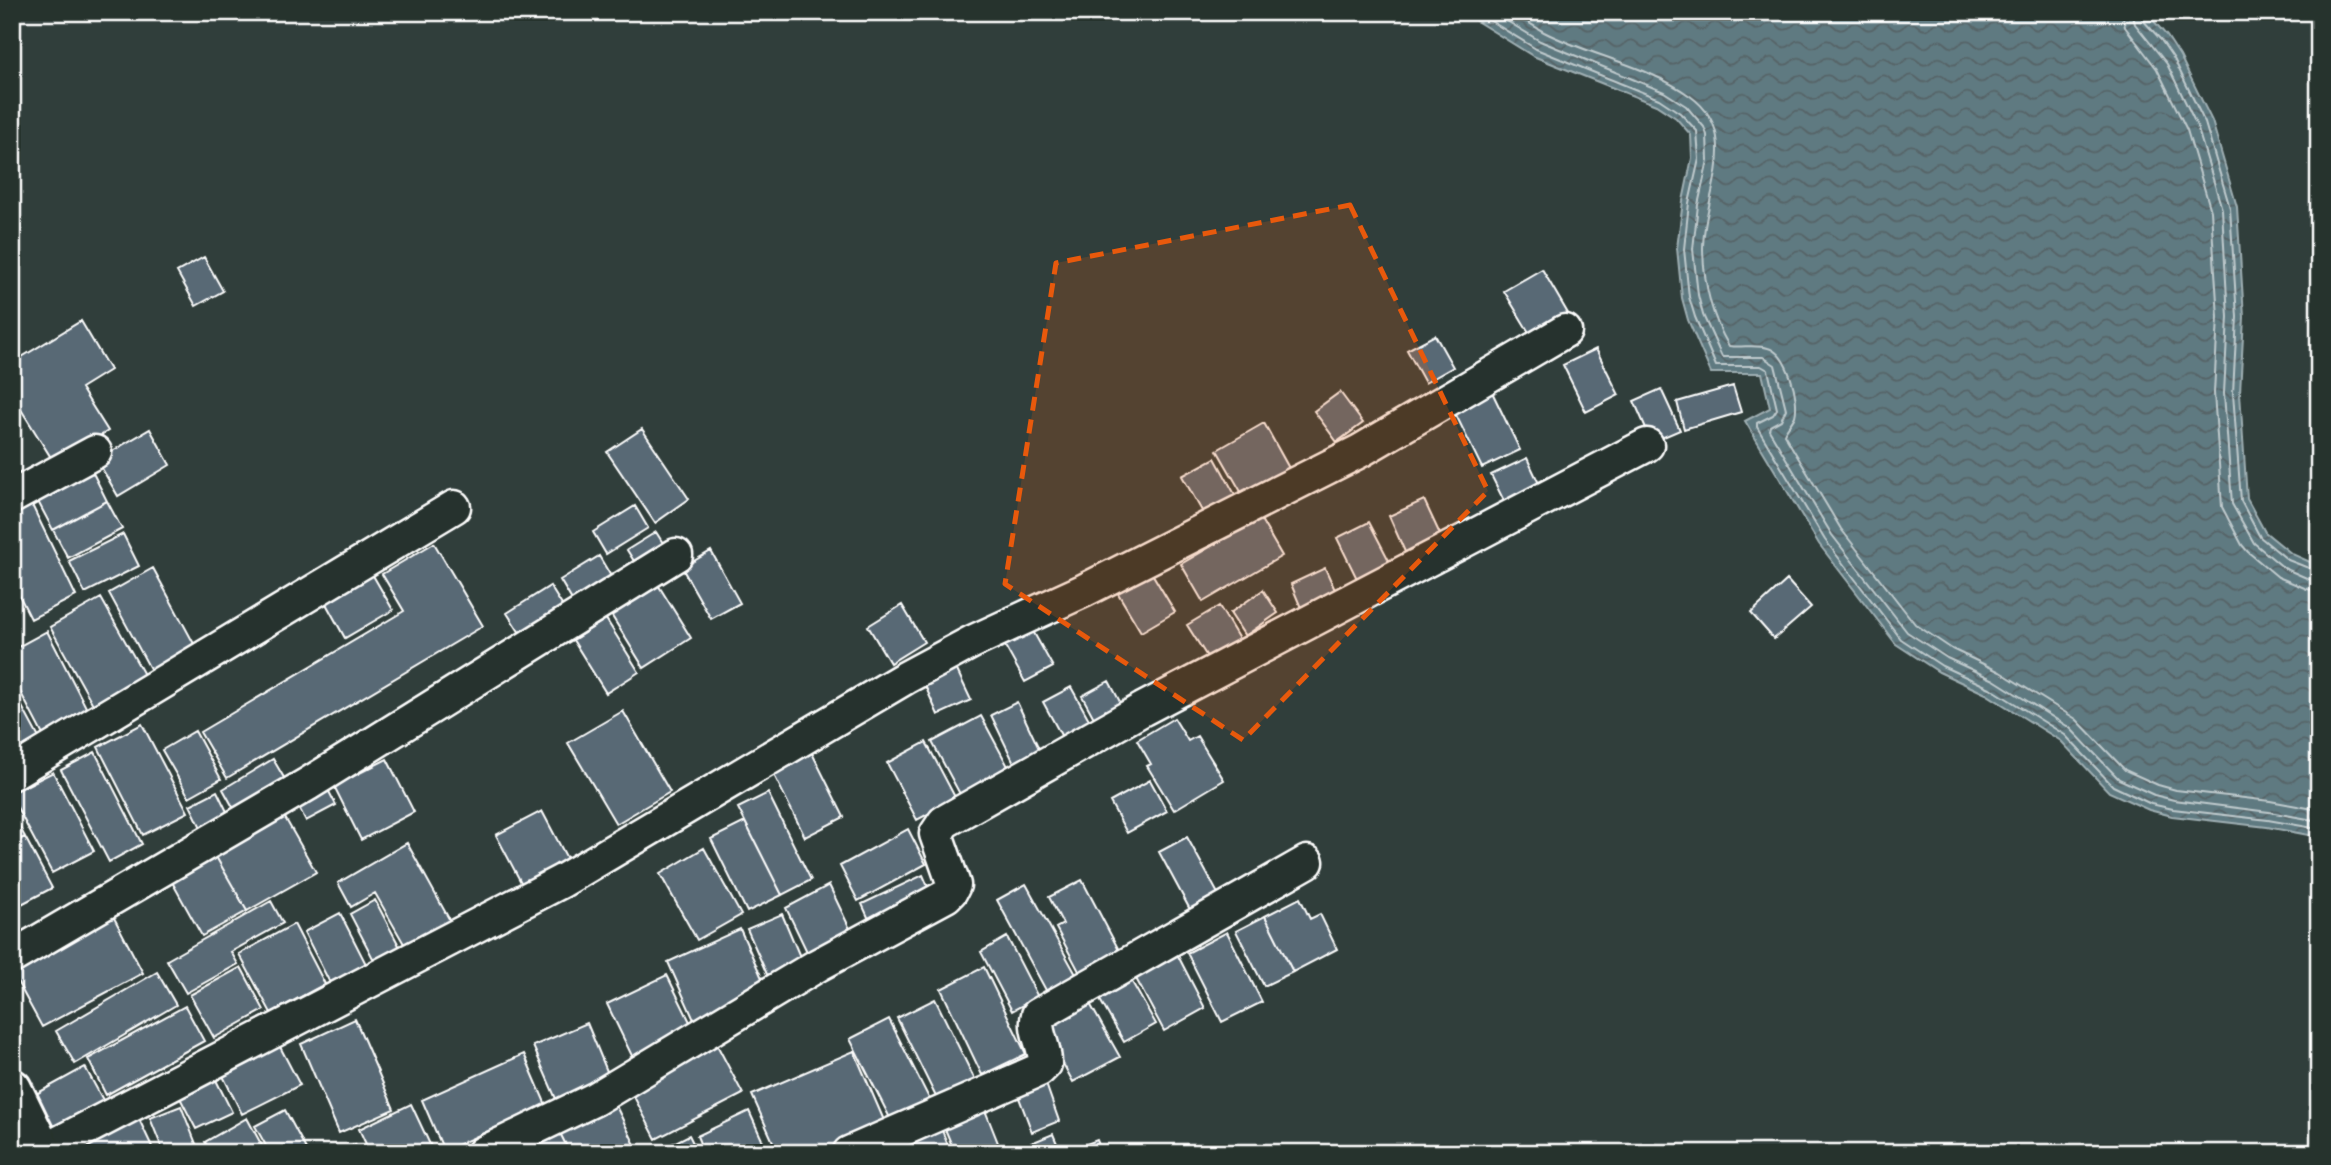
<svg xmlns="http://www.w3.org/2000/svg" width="2331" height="1165" font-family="'Balsamiq Sans',sans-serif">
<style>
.water{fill:url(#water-waves);stroke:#9fafb3;stroke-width:2}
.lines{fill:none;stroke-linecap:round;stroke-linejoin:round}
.shore{stroke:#bfcacd;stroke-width:2}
.building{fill:#586975;stroke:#fff;stroke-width:2}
.minor-casing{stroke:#fff;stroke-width:37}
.tertiary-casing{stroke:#fff;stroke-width:44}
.minor{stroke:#26332d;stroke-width:32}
.tertiary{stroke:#26332d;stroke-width:38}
.marked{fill:#e8590c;fill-opacity:0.2;stroke:#e8590c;stroke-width:5;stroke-dasharray:14 9;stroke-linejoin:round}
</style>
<defs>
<pattern id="water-waves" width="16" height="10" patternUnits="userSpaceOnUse" patternTransform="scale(1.75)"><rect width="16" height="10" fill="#5f7a81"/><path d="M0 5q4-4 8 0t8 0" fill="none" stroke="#566366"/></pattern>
</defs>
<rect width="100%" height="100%" fill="#303e3b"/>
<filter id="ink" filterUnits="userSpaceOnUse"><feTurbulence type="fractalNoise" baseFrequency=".0143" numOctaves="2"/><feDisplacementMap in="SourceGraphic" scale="14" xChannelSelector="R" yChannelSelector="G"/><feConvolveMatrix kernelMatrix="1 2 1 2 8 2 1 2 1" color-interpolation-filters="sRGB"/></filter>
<g filter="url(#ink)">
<!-- water -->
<path class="water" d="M1462 12H2146L2167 36 2180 56 2212 121 2237 207 2244 317 2240 393 2247 499 2265 532 2292 554 2319 566V837L2267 827 2172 816 2149 810 2109 792 2061 741 1986 694 1939 672 1896 644 1819 544 1745 421 1770 408 1762 373H1711L1688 320 1682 298 1677 248 1683 201 1692 158 1691 135 1676 118 1656 105 1533 56Z"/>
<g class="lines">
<!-- shore -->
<path class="shore" d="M1476 12 1536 49 1659 99 1680 113 1697 131 1699 159 1689 203 1684 249 1689 297 1695 317 1716 366H1761L1768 370 1777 409 1773 415 1757 423V427L1825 540 1901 639 1942 666 1990 688 2065 735 2113 786 2151 804 2173 809 2268 820 2319 829
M1492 12 1540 41 1664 92 1686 106 1704 127 1707 135 1708 160 1698 205 1693 249 1698 295 1703 315 1722 357H1763L1775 365 1786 409 1781 420 1770 426 1769 430 1832 535 1907 632 1947 658 1994 680 2070 728 2119 779 2154 795 2174 800 2269 812 2319 821
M1512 12C1523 19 1533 26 1544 32 1591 56 1647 65 1690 96 1745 135 1702 197 1703 250 1704 283 1712 318 1729 346 1741 348 1755 344 1768 348 1787 353 1800 398 1795 416 1792 423 1786 428 1784 434L1841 529 1915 624 1952 649 2000 672 2076 719 2125 770 2158 785 2176 790 2270 801 2319 810
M2122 12 2125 27 2157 69 2187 130 2211 211 2218 317 2214 393 2222 507 2242 545 2248 552 2278 577 2307 589 2319 591
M2132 12 2135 24 2167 64 2197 126 2222 209 2228 317 2224 393 2232 504 2254 543 2284 568 2311 580 2319 581
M2141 12 2142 19 2161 40 2174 59 2205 123 2230 208 2237 317 2233 393 2241 501 2260 537 2288 560 2319 572"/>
</g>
<!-- building -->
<path class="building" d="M204 257 223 291 196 306 177 272Z
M1542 269 1570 317 1533 339 1504 291Z
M81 321 110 370 81 388 108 431 55 464 12 395V363Z
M1435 335 1453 367 1425 383 1407 350Z
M1596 349 1619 395 1586 412 1563 365Z
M1733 386 1741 412 1684 429 1677 402Z
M1661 389 1680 430 1652 442 1634 401Z
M1340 392 1363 423 1337 442 1314 411Z
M1492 392 1520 450 1482 468 1454 411Z
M1264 423 1290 470 1244 497 1217 450Z
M150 429 170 465 118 496 97 460Z
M642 429 689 499 655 523 607 452Z
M1215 458 1238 500 1206 518 1182 476Z
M1527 458 1543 492 1508 509 1491 475Z
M88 463 107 501 53 530 33 492Z
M1424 500 1445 545 1409 561 1389 516Z
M30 501 76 596 31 619 12 581V510Z
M107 501 122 529 68 558 53 530Z
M635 506 648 528 606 554 593 532Z
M1260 518 1282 556 1203 602 1181 564Z
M1369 522 1395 572 1362 589 1337 538Z
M656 532 668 551 639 569 627 550Z
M123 534 139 566 85 593 69 561Z
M434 543 483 626 227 778 200 732 404 611 382 574Z
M711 551 740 603 711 619 682 568Z
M599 556 618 588 579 612 560 580Z
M1147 565 1175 612 1141 632 1113 585Z
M153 568 199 653 155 678 109 593Z
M1325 568 1336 592 1301 608 1291 584Z
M371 572 393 610 345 638 324 600Z
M1787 580 1811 607 1774 639 1751 613Z
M657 583 691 638 644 668 610 613Z
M550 586 570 618 527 644 507 613Z
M1263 590 1278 613 1245 636 1230 613Z
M101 598 147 680 95 708 50 627Z
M902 605 924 642 890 663 868 626Z
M1219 606 1242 644 1211 663 1187 625Z
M606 619 639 672 606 693 573 640Z
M1029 624 1053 667 1025 682 1001 639Z
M47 631 90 715 45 739 12 676V650Z
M955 666 971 700 938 715 923 681Z
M1109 681 1127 715 1100 729 1082 696Z
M1071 687 1096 732 1068 748 1043 702Z
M12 688 39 738 12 752Z
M1017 702 1042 755 1016 767 991 715Z
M623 711 670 792 616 824 568 743Z
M981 716 1010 770 961 796 932 742Z
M1174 718 1188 741 1197 736 1224 780 1174 810 1147 766 1151 764 1137 740Z
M142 724 188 812 143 835 98 747Z
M195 731 221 779 189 797 162 750Z
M926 742 956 799 917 820 887 763Z
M95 752 142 844 109 862 61 770Z
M812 753 844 817 805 837 773 773Z
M273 759 290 788 239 818 223 789Z
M387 759 414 812 361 840 334 786Z
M53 772 94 851 52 873 12 798V793Z
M1150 780 1167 811 1127 833 1110 802Z
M324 782 336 805 306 821 294 798Z
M217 791 233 824 206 838 190 805Z
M768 793 811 880 782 895 738 808Z
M280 809 316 872 247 911 211 848Z
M542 811 571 866 525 890 496 835Z
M12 813 25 837 12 843Z
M745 822 782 895 747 912 711 839Z
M908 829 926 864 858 901 840 866Z
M25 837 52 888 12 909V843Z
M1187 837 1222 901 1194 917 1159 852Z
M407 843 453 926 408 951 375 893 351 907 338 883Z
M211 848 247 911 202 936 167 873Z
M704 848 741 915 697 940 660 874Z
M923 875 932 896 871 924 862 904Z
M1082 880 1121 954 1081 975 1056 928 1063 924 1049 897Z
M1026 884 1078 978 1048 994 997 900Z
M829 885 853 935 809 956 786 908Z
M1300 898 1310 919 1320 914 1337 949 1293 972 1265 916Z
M375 900 403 953 377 966 350 914Z
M271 901 283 923 231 952 238 964 186 993 167 960Z
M111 912 143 973 42 1027 12 972Z
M340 913 366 964 330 983 304 932Z
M782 914 803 964 769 979 747 929Z
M1265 916 1293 972 1264 986 1236 931Z
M294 924 325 984 271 1013 239 954Z
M740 929 766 987 694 1020 668 962Z
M1227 932 1262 1002 1222 1022 1187 953Z
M1007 937 1038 997 1012 1011 981 952Z
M1175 950 1205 1008 1164 1031 1133 973Z
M241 967 264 1010 214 1038 190 995Z
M984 967 1026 1054 982 1075 941 989Z
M157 972 176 1005 75 1064 56 1031Z
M667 975 693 1028 633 1058 607 1004Z
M1128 975 1156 1024 1124 1042 1096 993Z
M935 999 975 1080 937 1099 897 1018Z
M1089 1002 1120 1057 1073 1082 1043 1027Z
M185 1006 204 1041 106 1095 88 1059Z
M355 1019 394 1109 339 1133 301 1044Z
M889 1019 933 1106 894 1126 850 1039Z
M587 1023 609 1076 556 1099 533 1046Z
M278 1043 300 1085 242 1114 221 1072Z
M716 1043 743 1094 656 1139 630 1089Z
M854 1051 886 1125 822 1153H778L752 1095Z
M524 1054 546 1105 444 1151 422 1100Z
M85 1067 109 1111 51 1143 27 1099Z
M213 1074 232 1112 196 1129 177 1092Z
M1046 1084 1059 1121 1032 1132 1018 1095Z
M981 1100 1002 1153H955L940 1117Z
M411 1104 434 1153H370L359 1129Z
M181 1106 198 1149 188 1153H164L150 1118Z
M616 1106 639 1153H570L556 1125 590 1119Z
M285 1110 307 1151 304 1153H270L255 1126Z
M749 1111 768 1153H704L697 1136Z
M138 1117 155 1153H59Z
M247 1118 266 1153H211L205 1142Z
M937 1118 951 1153H916L907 1131Z
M556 1125 570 1153H501Z
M1053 1134 1061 1153H1007Z
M689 1135 698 1153H654Z
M1097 1140 1102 1153H1068V1151Z
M355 1144 359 1153H336Z"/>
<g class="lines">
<defs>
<path id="minor" d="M12 497 95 452
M12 773 454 507
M12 957 308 784 676 555
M43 1151 562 881 905 678 972 642 1083 591 1360 451 1565 331
M483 1153 595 1099 818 965 946 896 951 891 954 885 936 834 944 822 1143 709 1647 445
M849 1153 1039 1070 1045 1064C1046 1046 1033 1032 1038 1015L1307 862"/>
<path id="tertiary" d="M12 1089 43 1153"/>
</defs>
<!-- minor casing -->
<use href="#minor" class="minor-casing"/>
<!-- tertiary casing -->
<use href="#tertiary" class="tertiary-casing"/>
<!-- minor -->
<use href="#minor" class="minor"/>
<!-- tertiary -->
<use href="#tertiary" class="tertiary"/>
</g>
</g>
<!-- marked area -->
<path class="marked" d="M1350 205 1488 491 1243 740 1005 584 1056 263Z"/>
<!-- margin -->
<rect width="2331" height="1165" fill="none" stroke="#26332d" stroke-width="42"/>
<rect x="21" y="21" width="2289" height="1123" fill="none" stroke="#fff" stroke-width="2.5" filter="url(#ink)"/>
</svg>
